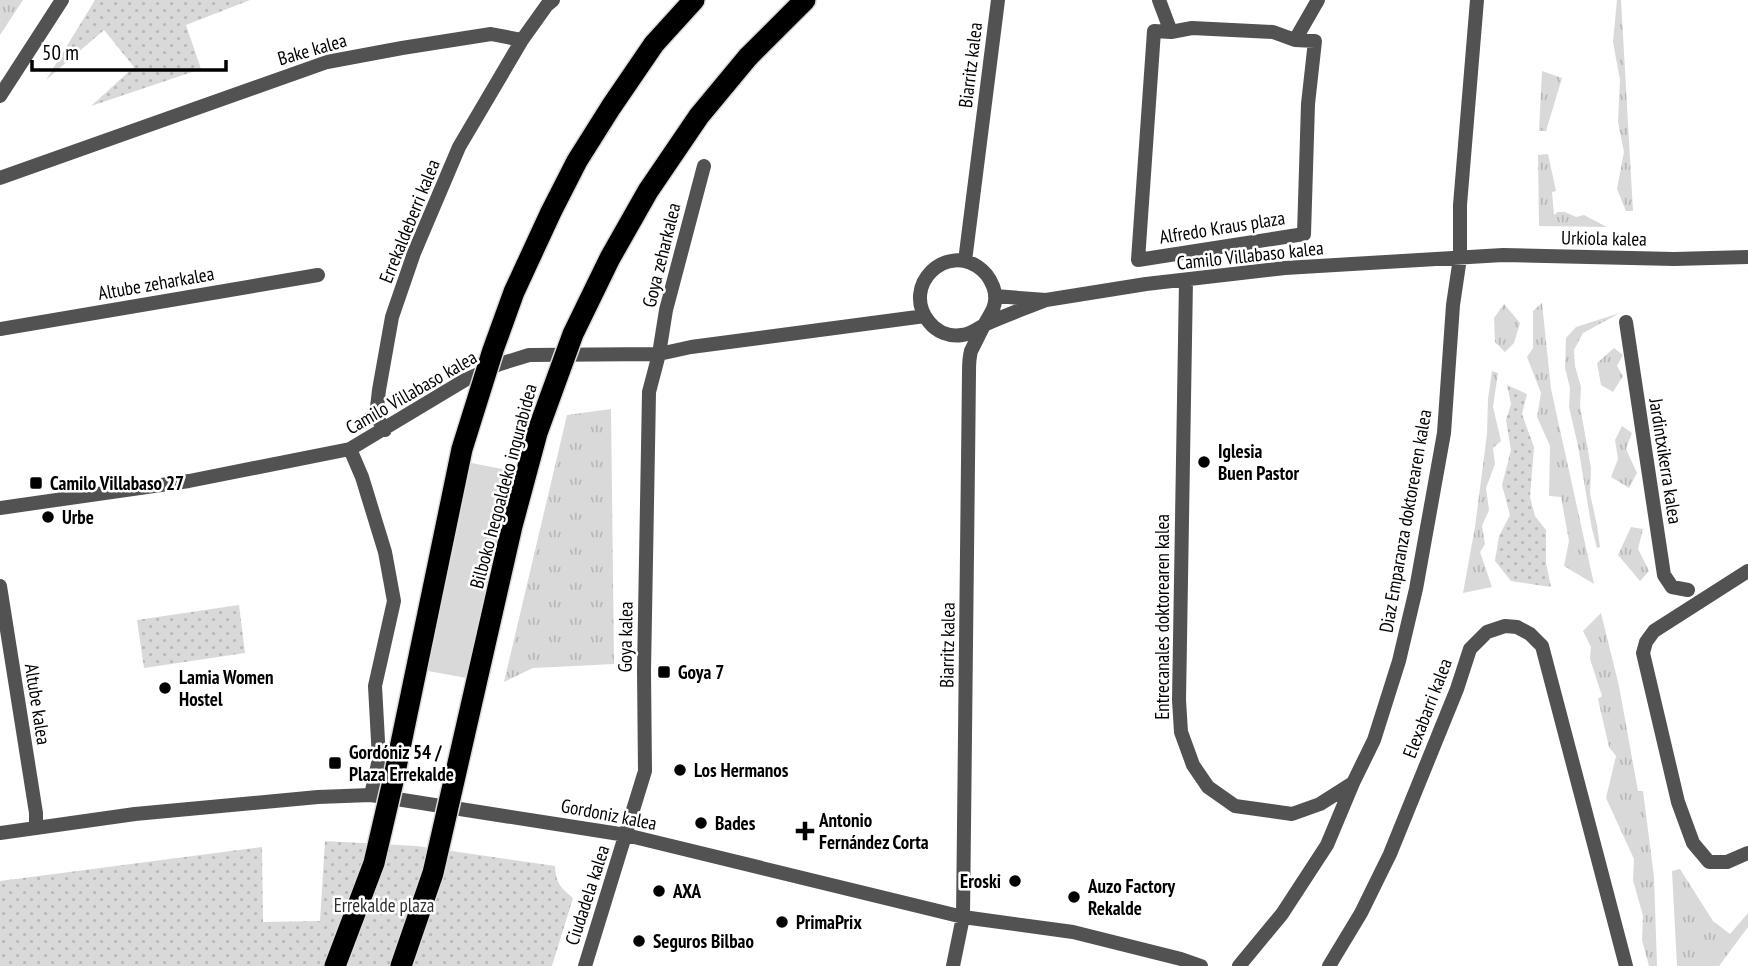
<svg xmlns="http://www.w3.org/2000/svg" width="1748" height="966" font-family="'PT Sans Narrow',sans-serif">
<style>
.grass{fill:url(#grass-tufts)}
.park{fill:url(#park-dots)}
.pitch{fill:#d9d9d9}
.lines{fill:none;stroke-linecap:round;stroke-linejoin:round}
.highway-casing{stroke:#dbdbdb;stroke-width:24}
.street{stroke:#525252;stroke-width:14}
.highway{stroke:#000;stroke-width:21}
.highway-bridge-casing{stroke:#dbdbdb;stroke-width:24;stroke-linecap:butt}
.highway-bridge{stroke:#000;stroke-width:21}
.poi-dot{fill:#000;stroke:#fff;stroke-width:2.5}
.labels{text-anchor:middle;dominant-baseline:central;stroke-width:5;stroke-linejoin:round;paint-order:stroke}
.street-label{font-size:19px;fill:#000;stroke:#fff}
.poi-label{font-size:19px;font-weight:bold;fill:#000;stroke:#fff;text-anchor:start}
.park-label{font-size:19px;fill:#303030;stroke:#fff}
</style>
<defs>
<pattern id="grass-tufts" width="24" height="20" patternUnits="userSpaceOnUse" patternTransform="scale(1.75)"><rect width="24" height="20" fill="#d9d9d9"/><path d="M3 7l-1-3M5 7V3M7 7l1-3M15 17l-1-3M17 17v-4M19 17l1-3" fill="none" stroke="#b8b8b8"/></pattern>
<pattern id="park-dots" width="8" height="8" patternUnits="userSpaceOnUse" patternTransform="scale(1.75)"><rect width="8" height="8" fill="#d9d9d9"/><path d="M2 2h.1M6 6h.1" fill="none" stroke="#b8b8b8" stroke-width="1.8" stroke-linecap="round"/></pattern>
</defs>
<rect width="100%" height="100%" fill="#fff"/>
<!-- grass -->
<path class="grass" d="M0 0H23L0 35Z
M1617 0H1621L1633 211H1626L1617 189 1624 152 1618 122 1620 80 1613 42Z
M1542 71 1562 78 1546 131H1539Z
M1548 154 1556 191 1552 192 1554 215 1558 212H1565L1576 217 1584 215 1607 227 1539 226 1538 155Z
M1542 303 1551 389 1594 584 1564 566 1569 541 1561 497 1549 496 1550 446 1537 417 1541 393 1527 357 1533 348V311Z
M1504 304 1520 323 1514 343 1505 352 1495 342 1494 318Z
M1620 313 1583 333 1574 350 1575 366 1581 387 1580 406 1591 468 1590 494 1597 525 1600 547 1597 548 1592 529 1578 446 1569 407 1570 388 1565 368 1566 338 1576 327Z
M1614 348 1623 355 1617 366 1623 376 1613 392 1601 385 1597 363Z
M1492 371 1498 373 1493 407 1501 441 1493 448 1495 464 1486 488 1489 510 1482 526 1485 544 1480 552 1492 587 1463 593 1475 527 1487 434 1488 399Z
M611 409 614 664 533 668 504 682 567 415Z
M1622 426 1632 433 1626 449 1637 473 1629 488 1611 477 1618 459 1615 440Z
M1631 527 1643 529 1638 549 1649 571 1640 581 1618 555Z
M1601 613 1619 686 1638 791H1643L1654 877 1657 966H1649L1642 940 1643 916 1633 880 1634 859 1606 798 1616 756 1609 747 1598 699 1602 696 1590 659 1591 647 1583 631Z
M1680 869 1713 921 1730 934 1748 913V927L1719 966H1677L1672 871Z"/>
<!-- park -->
<path class="park" d="M95 0H250L186 25 201 69 91 106 134 67 104 30 46 80Z
M1507 385 1527 394 1522 414 1534 447 1530 497 1535 516 1546 530V563L1551 587 1511 581 1495 561 1499 536 1510 515 1502 485 1511 450 1506 420 1511 404Z
M239 605 245 653 144 668 137 620Z
M325 841 417 846 555 866C556 883 560 887 573 898L552 966H0V881L262 847 263 922 320 921Z"/>
<!-- pitch -->
<path class="pitch" d="M456 460 517 472 478 680 417 669Z"/>
<g class="lines">
<defs>
<path id="highway" d="M654 44 694 0
M748 57 805 0"/>
</defs>
<!-- highway casing -->
<use href="#highway" class="highway-casing"/>
<!-- street -->
<path class="street" d="M1159 0 1171 32
M1192 28 1273 32 1295 40 1315 41 1308 104 1304 234 1138 260 1154 31 1171 32Z
M1295 40 1318 0
M0 96 62 0
M0 178 327 62 402 48 491 34 522 40
M965 261 998 0
M1186 280 1179 700 1181 732 1193 765 1208 787 1235 806 1292 814 1320 804 1353 783
M995 296 1046 300 1146 284 1285 268 1503 255 1674 259 1748 257
M1626 322 1664 575 1672 587 1688 590
M0 329 318 275
M385 430 376 416 379 390 392 317 414 253 459 147 522 40 547 5 553 0
M350 449 362 477 385 552 394 601 375 686 379 759 371 795
M0 508 189 481 350 449 465 380 500 364 529 355 659 354 691 347 925 316
M1748 571 1654 631 1646 642 1643 653 1678 802 1693 843 1709 862H1727L1748 853
M0 586 36 813V828
M0 833 135 814 318 797 371 795 626 835 963 917 1073 932 1181 959 1201 966
M585 966 645 771 644 671 649 392 659 354 666 310 704 166
M953 966 963 917 969 372C969 365 969 358 971 351 975 343 979 335 983 327 989 315 997 308 995 293 993 284 989 276 982 270 947 240 900 286 929 322 937 332 949 337 962 335 972 334 978 328 986 324 1006 315 1026 308 1046 300
M1239 966 1282 914 1327 845 1353 783 1374 740 1399 661 1416 589 1444 433 1453 305 1460 258V205L1477 0
M1329 966 1361 913 1390 854 1457 689 1470 649 1487 632 1505 626 1517 627 1530 634 1542 646 1626 966"/>
<!-- highway -->
<use href="#highway" class="highway"/>
<defs>
<path id="highway-bridge" d="M335 966 374 863 394 777 462 449 493 350 514 292 551 212 577 161 611 107 654 44
M401 966 433 873 512 526 537 433 573 334 610 258 648 191 699 116 748 57"/>
</defs>
<!-- highway-bridge casing -->
<use href="#highway-bridge" class="highway-bridge-casing"/>
<!-- highway-bridge -->
<use href="#highway-bridge" class="highway-bridge"/>
</g>
<!-- markers -->
<g class="poi-dot">
<circle cx="1204" cy="462" r="7"/>
<rect x="29" y="476" width="14" height="14" rx="3.5"/>
<circle cx="48" cy="517" r="7"/>
<rect x="657" y="665" width="14" height="14" rx="3.5"/>
<circle cx="165" cy="688" r="7"/>
<rect x="328" y="756" width="14" height="14" rx="3.5"/>
<circle cx="680" cy="770" r="7"/>
<circle cx="701" cy="823" r="7"/>
<path d="M801.5 820.5h7v7h7v7h-7v7h-7v-7h-7v-7h7z"/>
<circle cx="1015" cy="881" r="7"/>
<circle cx="659" cy="891" r="7"/>
<circle cx="1074" cy="897" r="7"/>
<circle cx="782" cy="922" r="7"/>
<circle cx="639" cy="941" r="7"/>
</g>
<g class="labels">
<!-- street labels -->
<g class="street-label">
<text transform="translate(312 49) rotate(-16)">Bake kalea</text>
<text transform="translate(970 65) rotate(-83)">Biarritz kalea</text>
<text transform="translate(409 221) rotate(-68)">Errekaldeberri kalea</text>
<text transform="translate(1222 227) rotate(-9)">Alfredo Kraus plaza</text>
<text transform="translate(1604 238) rotate(1)">Urkiola kalea</text>
<text transform="translate(661 255) rotate(-76)">Goya zeharkalea</text>
<text transform="translate(1250 255) rotate(-6)">Camilo Villabaso kalea</text>
<text transform="translate(156 283) rotate(-10)">Altube zeharkalea</text>
<text transform="translate(411 392) rotate(-30)">Camilo Villabaso kalea</text>
<text transform="translate(1666 461) rotate(81)">Jardintxikerra kalea</text>
<text transform="translate(503 486) rotate(-75)">Bilboko hegoaldeko ingurabidea</text>
<text transform="translate(1405 521) rotate(-80)">Diaz Emparanza doktorearen kalea</text>
<text transform="translate(1162 617) rotate(-90)">Entrecanales doktorearen kalea</text>
<text transform="translate(625 637) rotate(-89)">Goya kalea</text>
<text transform="translate(947 645) rotate(-89)">Biarritz kalea</text>
<text transform="translate(38 704) rotate(81)">Altube kalea</text>
<text transform="translate(1427 708) rotate(-69)">Elexabarri kalea</text>
<text transform="translate(609 814) rotate(11)">Gordoniz kalea</text>
<text transform="translate(587 895) rotate(-72)">Ciudadela kalea</text>
</g>
<!-- poi labels -->
<g class="poi-label">
<text x="1218" y="451">Iglesia<tspan x="1218" dy="22">Buen Pastor</tspan></text>
<text x="50" y="483">Camilo Villabaso 27</text>
<text x="62" y="517">Urbe</text>
<text x="678" y="672">Goya 7</text>
<text x="179" y="677">Lamia Women<tspan x="179" dy="22">Hostel</tspan></text>
<text x="349" y="752">Gordóniz 54 /<tspan x="349" dy="22">Plaza Errekalde</tspan></text>
<text x="694" y="770">Los Hermanos</text>
<text x="819" y="820">Antonio<tspan x="819" dy="22">Fernández Corta</tspan></text>
<text x="715" y="823">Bades</text>
<text x="1001" y="881" text-anchor="end">Eroski</text>
<text x="1088" y="886">Auzo Factory<tspan x="1088" dy="22">Rekalde</tspan></text>
<text x="673" y="891">AXA</text>
<text x="796" y="922">PrimaPrix</text>
<text x="653" y="941">Seguros Bilbao</text>
</g>
<!-- park labels -->
<g class="park-label">
<text x="384" y="905">Errekalde plaza</text>
</g>
</g>
<!-- scale -->
<path d="M32 60v10h194v-10" fill="none" stroke="#000000" stroke-width="3.5"/>
<text x="42" y="60" font-size="21" fill="#000000" stroke="#ffffff" stroke-width="5" paint-order="stroke">50 m</text>
</svg>
